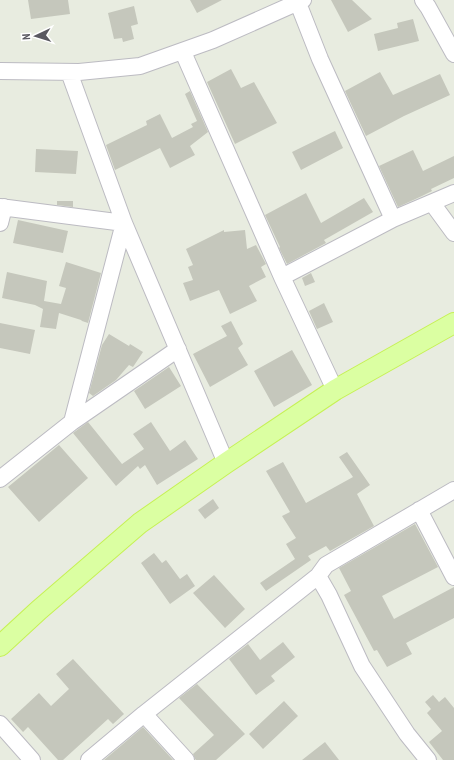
<svg xmlns="http://www.w3.org/2000/svg" width="454" height="760" font-family="'PT Sans Narrow',sans-serif">
<style>
.building{fill:#c5c7bc}
.lines{fill:none;stroke-linecap:round;stroke-linejoin:round}
.minor-casing{stroke:#bcbbc2;stroke-width:18}
.major-casing{stroke:#c6f154;stroke-width:22}
.minor{stroke:#fff;stroke-width:16}
.major{stroke:#dbffa2;stroke-width:20}
</style>
<rect width="100%" height="100%" fill="#e8ece0"/>
<!-- building -->
<path class="building" d="M28 0H68L70 14 31 19Z
M190 0H222L197 13Z
M331 0H352L372 19 348 32Z
M134 6 138 24 131 26 134 39 123 42 122 38 114 39 108 13Z
M413 19 419 41 378 51 374 34 398 28 397 23Z
M231 69 241 88 254 82 277 123 235 144 207 82Z
M380 72 393 95 440 74 450 95 404 116 366 136 345 91Z
M190 91 208 132 190 146 195 155 170 168 160 148 115 170 106 145 147 125 146 121 160 114 172 138 193 127 191 124 197 121 185 94Z
M335 131 343 148 301 170 292 152Z
M36 149 78 151 76 174 35 172Z
M413 150 423 171 454 156V178L431 189 432 191 422 196 398 207 379 166Z
M306 193 321 223 364 198 373 212 324 240 326 243 287 264 279 248 280 247 265 215Z
M57 201H73V207L57 205Z
M18 220 68 231 63 253 13 243Z
M224 230V232L245 230 247 249 256 245 266 264 261 267 266 277 249 286 257 301 230 314 219 290 190 301 183 283 193 280 188 267 193 265 186 249Z
M66 262 101 273 88 323 82 321 81 320 59 313 56 329 40 327 43 309 35 305 2 298 7 272 47 281 44 301 61 304 66 288 59 286Z
M311 273 315 282 305 286 302 278Z
M324 303 333 322 317 329 309 311Z
M231 321 243 344 238 348 248 365 210 387 193 354 227 336 221 326Z
M0 323 35 330 30 354 0 348Z
M109 334 129 346 130 344 143 352 133 367 129 365 116 380 93 396 89 393 102 345Z
M292 350 312 385 274 407 254 371Z
M169 367 181 386 145 409 134 391Z
M88 422 122 464 144 449 133 434 151 422 170 451 185 440 198 459 157 485 145 465 140 469 138 466 116 486 73 433Z
M59 445 88 478 39 522 8 487Z
M347 452 370 485 357 494 374 526 330 551 326 546 308 556 311 560 266 591 260 583 295 559 286 544 296 538 282 516 290 512 266 471 283 462 306 503 353 477 339 457Z
M213 499 219 508 205 519 198 510Z
M415 524 438 567 382 596 394 619 454 587V618L406 643 412 654 387 667 377 650 374 651 344 595 351 591 339 568Z
M154 553 162 563 166 560 180 579 187 574 195 586 170 604 141 563Z
M214 575 245 609 225 628 193 593Z
M283 642 295 657 271 676 275 681 256 695 229 659 248 644 260 660Z
M73 659 124 714 113 724 108 719 63 760H58L28 727 23 732 11 719 39 693 51 706 69 689 56 674Z
M197 684 245 734 216 760H196L195 759 193 754 214 735 179 698Z
M433 695 439 702 445 697 454 708V760H443L429 742 442 731 427 713 431 709 425 702Z
M284 701 298 716 263 749 249 734Z
M143 727 173 760H104Z
M325 742 339 760H302Z"/>
<g class="lines">
<defs>
<path id="minor" d="M423 0 428 7 454 54
M298 3 320 59 393 219
M183 52 282 277 335 390
M0 71 79 72 140 66 213 40 303 0
M69 72 124 223 226 463
M432 203 454 233
M0 207 124 223
M0 223 4 207
M282 277 393 219 454 193
M72 422 124 223
M0 479 72 422 178 349
M419 510 454 577
M144 714 186 760
M0 724 32 760
M89 760 144 714 318 576
M428 760 407 734 362 666 329 595 318 576 326 565 454 490"/>
<path id="major" d="M0 646 39 610 140 523 226 463 335 390 454 323"/>
</defs>
<!-- minor casing -->
<use href="#minor" class="minor-casing"/>
<!-- major casing -->
<use href="#major" class="major-casing"/>
<!-- minor -->
<use href="#minor" class="minor"/>
<!-- major -->
<use href="#major" class="major"/>
</g>
<!-- north arrow -->
<g transform="translate(36 36) rotate(266)" stroke="#ffffff" stroke-width="3" paint-order="stroke">
<path d="M0-3L7 15L0 10L-7 15Z" fill="#5a5961"/>
<text y="-6" font-size="11" font-weight="bold" text-anchor="middle" fill="#5a5961">N</text>
</g>
</svg>
